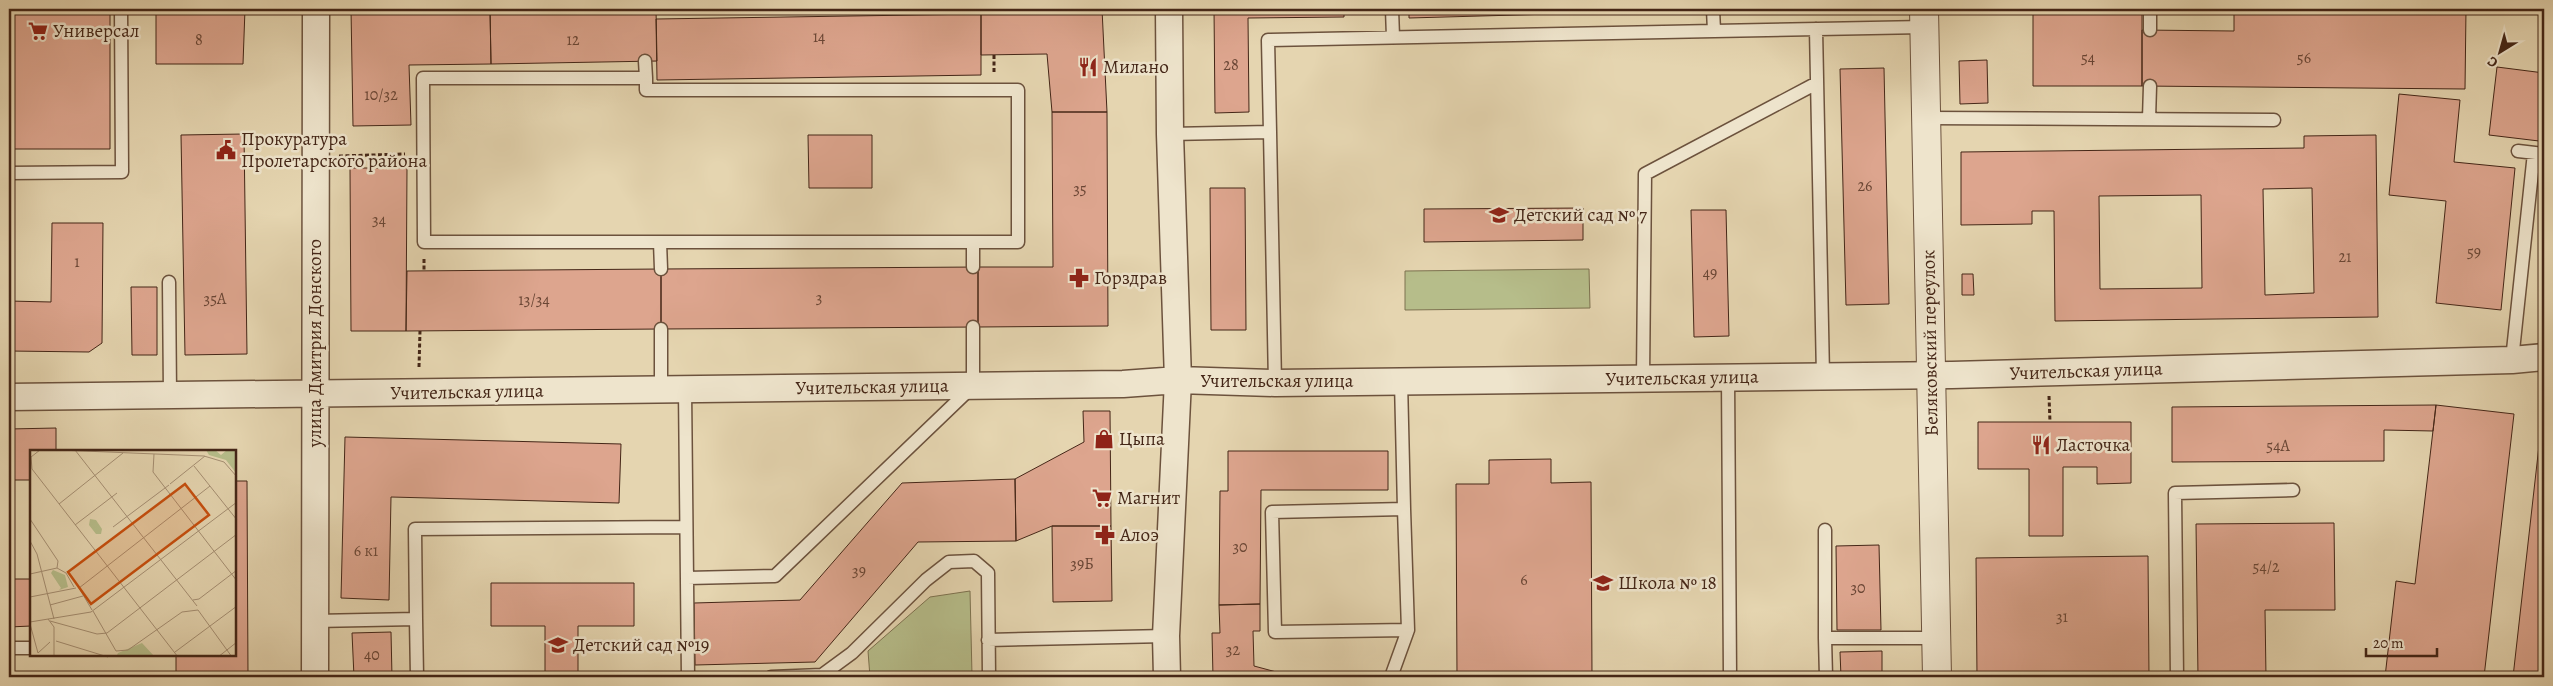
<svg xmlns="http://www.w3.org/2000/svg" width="2553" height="686" font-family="Alegreya,serif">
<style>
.green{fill:#b6bd8a;stroke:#7d7250}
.building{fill:#dda58e;stroke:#442617;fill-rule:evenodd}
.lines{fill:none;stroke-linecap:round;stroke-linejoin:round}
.service-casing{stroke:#6c523d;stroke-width:15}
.minor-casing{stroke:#6c523d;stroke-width:29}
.tertiary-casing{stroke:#6c523d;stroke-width:30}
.path{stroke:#442617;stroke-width:3;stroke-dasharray:4 2.5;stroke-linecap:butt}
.service{stroke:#eee4cc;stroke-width:12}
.minor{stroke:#eee4cc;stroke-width:26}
.tertiary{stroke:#eee4cc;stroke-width:28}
.labels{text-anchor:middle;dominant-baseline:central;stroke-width:5;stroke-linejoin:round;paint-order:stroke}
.number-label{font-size:16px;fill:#6a4635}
.poi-label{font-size:19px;fill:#442617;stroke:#eee4cc;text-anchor:start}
.street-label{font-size:19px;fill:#442617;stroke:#eee4cc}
.inset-road{fill:none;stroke:#a58f73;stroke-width:1}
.view{fill:#c74f0e;fill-opacity:0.15;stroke:#c74f0e;stroke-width:2.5}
.inset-edge{fill:none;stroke:#442617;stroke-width:2.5}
</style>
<rect width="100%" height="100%" fill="#e5d5b0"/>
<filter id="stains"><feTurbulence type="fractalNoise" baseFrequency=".004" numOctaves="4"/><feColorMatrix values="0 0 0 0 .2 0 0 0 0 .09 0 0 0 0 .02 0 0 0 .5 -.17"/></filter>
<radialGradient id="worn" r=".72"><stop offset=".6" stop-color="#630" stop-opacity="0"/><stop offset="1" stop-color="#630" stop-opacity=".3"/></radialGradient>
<!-- green -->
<path class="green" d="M1589 269 1590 308 1405 310V271Z
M970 591 972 675 870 677 868 651 930 597Z"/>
<!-- building -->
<path class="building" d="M156 9H245L243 64H156Z
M351 9H490L491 64 409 65 411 125 353 126Z
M490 9H656L657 61 491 64Z
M981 9H1102L1107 112H1052L1047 54 981 55Z
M1214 9H1344V17L1248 18 1249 112 1215 113Z
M1409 9H1660V11L1409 18Z
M2033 9H2142V86H2033Z
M2234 9H2466L2465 89 2142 86V30L2234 31Z
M9 12H110V149H9Z
M981 14V75L657 80 656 19Z
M1987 60 1988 103 1960 104 1959 61Z
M2497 67 2544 73V103L2539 141 2489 135Z
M1884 68 1889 304 1846 305 1840 69Z
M2399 94 2460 100 2454 162 2515 168 2501 310 2436 303 2446 201 2389 195Z
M1052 112H1107L1108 326 978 327V267H1053Z
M244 134 247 354 185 355 181 135Z
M808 135H872V188H809Z
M2376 135 2378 317 2055 321 2054 211H2032V224L1961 225V152L2304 148V136ZM2312 188 2314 293 2265 295 2263 189ZM2201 195 2202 288 2100 289 2099 196Z
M350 168H407L406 331H351Z
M1210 188H1245L1246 330H1211Z
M1583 208V240L1424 242V209Z
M1691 210H1726L1729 336 1694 337Z
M52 223H103L102 343 89 352 9 351V301L51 302Z
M978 267V327L661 329V269Z
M661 269V329L406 331 407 271Z
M1962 274H1973L1974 295H1962Z
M131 287H157V355H132Z
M2544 401V677H2513Z
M2436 405 2514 414 2484 677H2385L2396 581 2415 584Z
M2436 405 2433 431 2384 430V461L2172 462V407Z
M1083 411H1110L1111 526H1052L1016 541 1015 479 1084 442Z
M1978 422H2131V483L2097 484V467H2063V536H2029V469H1978Z
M56 428V451H31V480H9V429Z
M345 437 621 444 619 503 391 497 389 600 341 598Z
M1228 451H1388V490H1261L1260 604 1219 605 1220 491H1228Z
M1551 459V483L1591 482 1592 677H1457L1456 484H1489V460Z
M1015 479 1016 541 918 542 815 662 695 665 694 603 800 600 902 483Z
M235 481H247L248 677H176V655H235Z
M2334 523 2335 610H2265L2266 677H2198L2196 524Z
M1052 526H1111L1112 601 1053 602Z
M1879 545 1881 630H1837L1836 546Z
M2148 556 2149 677H1977L1976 558Z
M9 579H31V626L9 627Z
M491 583H634V626H578V677H545V626H491Z
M1260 604V631H1253L1254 666 1295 677H1213L1212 633H1220L1219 605Z
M391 632 392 677H354L352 633Z
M1882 651V677H1841L1840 652Z
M2337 674 2369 677H2337Z"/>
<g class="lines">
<defs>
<path id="service" d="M1392 9 1393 37
M1816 29 1823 376
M2150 30V9
M1714 31 1924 27
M645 61 646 78
M1926 118 2274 120
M2149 119 2150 86
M1270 132 1275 383
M1170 134 1270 132 1268 40 1714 31 1713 9
M2518 151 2544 154
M9 173 122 172 121 9
M660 242 661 269
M973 242H424L423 78H646V90H1018V242H973V267
M169 282 170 395
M661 329V389
M2512 360 2534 153
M1728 377 1730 677
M1643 378 1645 174 1817 83
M685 389 688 677
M1404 509 1408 630
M1825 530V638H1936
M687 578 775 576 973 386V327
M416 619 415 529 686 527
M315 621 416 619 417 677
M1825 638 1826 677
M988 640 1166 636
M9 648H31
M771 677 822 675 852 653 926 580 949 562 974 561 988 573 989 677
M1391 677 1408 630 1275 632 1272 512 1404 509 1401 381
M2177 677 2175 493 2293 490"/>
<path id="minor" d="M9 397 1123 384 1178 380 1275 383 1952 375 2512 360 2544 357
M315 677 316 9
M1167 677 1166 636 1178 380 1170 134 1169 9"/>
<path id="tertiary" d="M1924 9 1937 677"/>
</defs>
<!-- service casing -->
<use href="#service" class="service-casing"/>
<!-- minor casing -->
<use href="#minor" class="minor-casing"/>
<!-- tertiary casing -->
<use href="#tertiary" class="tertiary-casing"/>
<!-- path -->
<path class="path" d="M994 55V72
M339 156 405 154
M424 259V271
M419 367 420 331
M2049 396 2050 422"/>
<!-- service -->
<use href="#service" class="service"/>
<!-- minor -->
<use href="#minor" class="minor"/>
<!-- tertiary -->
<use href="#tertiary" class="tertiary"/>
</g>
<!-- icons -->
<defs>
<symbol id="supermarket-bare" viewBox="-9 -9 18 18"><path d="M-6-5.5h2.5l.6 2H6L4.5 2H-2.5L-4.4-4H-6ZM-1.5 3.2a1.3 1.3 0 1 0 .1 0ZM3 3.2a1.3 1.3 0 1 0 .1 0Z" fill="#8f2418" stroke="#eee4cc" stroke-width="2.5" paint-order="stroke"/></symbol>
<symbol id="restaurant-bare" viewBox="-9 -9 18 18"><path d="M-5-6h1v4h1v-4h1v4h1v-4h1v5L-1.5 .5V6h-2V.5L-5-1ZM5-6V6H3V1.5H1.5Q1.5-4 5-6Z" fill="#8f2418" stroke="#eee4cc" stroke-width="2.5" paint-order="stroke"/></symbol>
<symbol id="civic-bare" viewBox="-9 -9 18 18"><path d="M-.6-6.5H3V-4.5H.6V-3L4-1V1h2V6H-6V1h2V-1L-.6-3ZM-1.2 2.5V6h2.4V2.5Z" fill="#8f2418" stroke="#eee4cc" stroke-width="2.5" paint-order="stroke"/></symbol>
<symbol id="school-bare" viewBox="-9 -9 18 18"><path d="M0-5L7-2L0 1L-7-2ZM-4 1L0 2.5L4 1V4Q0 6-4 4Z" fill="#8f2418" stroke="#eee4cc" stroke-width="2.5" paint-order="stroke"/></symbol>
<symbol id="pharmacy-bare" viewBox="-9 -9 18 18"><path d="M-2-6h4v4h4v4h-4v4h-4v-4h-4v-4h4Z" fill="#8f2418" stroke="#eee4cc" stroke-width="2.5" paint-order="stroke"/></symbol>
<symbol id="shop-bare" viewBox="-9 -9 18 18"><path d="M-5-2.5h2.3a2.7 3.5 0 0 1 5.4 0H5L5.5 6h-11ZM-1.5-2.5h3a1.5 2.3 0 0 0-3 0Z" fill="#8f2418" stroke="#eee4cc" stroke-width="2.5" paint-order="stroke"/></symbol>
</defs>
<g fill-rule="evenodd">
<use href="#supermarket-bare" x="24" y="17" width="28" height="28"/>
<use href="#restaurant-bare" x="1074" y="53" width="28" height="28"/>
<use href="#civic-bare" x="212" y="136" width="28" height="28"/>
<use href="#school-bare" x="1485" y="201" width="28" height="28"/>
<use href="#pharmacy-bare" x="1065" y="264" width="28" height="28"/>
<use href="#shop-bare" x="1090" y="425" width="28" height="28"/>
<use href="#restaurant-bare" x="2027" y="431" width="28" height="28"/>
<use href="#supermarket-bare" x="1088" y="484" width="28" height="28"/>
<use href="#pharmacy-bare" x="1091" y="521" width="28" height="28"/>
<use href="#school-bare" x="1589" y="569" width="28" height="28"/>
<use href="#school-bare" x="544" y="631" width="28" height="28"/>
</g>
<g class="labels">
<!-- number labels -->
<g class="number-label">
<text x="819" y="37">14</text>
<text x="199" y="40">8</text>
<text x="573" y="40">12</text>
<text x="2088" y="58">54</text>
<text x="2304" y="58">56</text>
<text x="1231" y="65">28</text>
<text x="381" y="95">10/32</text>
<text x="1865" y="186">26</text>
<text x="1080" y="189">35</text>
<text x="379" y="220">34</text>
<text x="2474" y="252">59</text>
<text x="2345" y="257">21</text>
<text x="77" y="262">1</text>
<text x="1710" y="273">49</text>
<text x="819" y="298">3</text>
<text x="215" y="299">35А</text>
<text x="534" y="300">13/34</text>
<text x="2278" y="446">54А</text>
<text x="1240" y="547">30</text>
<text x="366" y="551">6 к1</text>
<text x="1082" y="564">39Б</text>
<text x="2266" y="567">54/2</text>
<text x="859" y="571">39</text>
<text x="1524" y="580">6</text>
<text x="1858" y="588">30</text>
<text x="2062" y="617">31</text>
<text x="1233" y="650">32</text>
<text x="372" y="655">40</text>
</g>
<!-- poi labels -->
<g class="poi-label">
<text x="53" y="31">Универсал</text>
<text x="1103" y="67">Милано</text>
<text x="241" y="139">Прокуратура<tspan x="241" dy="22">Пролетарского района</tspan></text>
<text x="1514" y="215">Детский сад № 7</text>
<text x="1094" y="278">Горздрав</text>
<text x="1119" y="439">Цыпа</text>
<text x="2056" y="445">Ласточка</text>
<text x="1117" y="498">Магнит</text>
<text x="1120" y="535">Алоэ</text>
<text x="1618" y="583">Школа № 18</text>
<text x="573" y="645">Детский сад №19</text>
</g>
<!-- street labels -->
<g class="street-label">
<text transform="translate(315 343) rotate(-90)">улица Дмитрия Донского</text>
<text transform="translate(1930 343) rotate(-91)">Беляковский переулок</text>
<text transform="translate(2086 371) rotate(-2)">Учительская улица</text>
<text transform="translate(1682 378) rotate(-1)">Учительская улица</text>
<text x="1277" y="381">Учительская улица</text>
<text transform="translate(872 387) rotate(-1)">Учительская улица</text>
<text transform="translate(467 392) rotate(-1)">Учительская улица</text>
</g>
</g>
<!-- overview -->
<g transform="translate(30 450)">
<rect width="206" height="206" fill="#e5d5b0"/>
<path d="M176 0H185L191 5 197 0H206V23L196 10 179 5ZM60 69 66 70 72 79 71 84H66L59 75ZM23 120 35 125 38 137 29 140 31 138 21 123ZM112 193 124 206 86 207 88 203Z" fill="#b6bd8a"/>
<path class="inset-road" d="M10 0 1 7 2 19 148 207M29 0 174 6 194 12 207 27M45 0 167 156M124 4 123 22 207 131M164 16 207 70M140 34 175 6M29 54 93 3M0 69 28 111 27 118 36 123 44 137M45 75 87 43M83 77 139 35M0 91 7 104 24 169M0 124 27 118M49 138 180 36M49 138 62 160M0 147 46 138M163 150 169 149 207 120M20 155 53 146M168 160 202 207M63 161 86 201M18 169 24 177V207M20 171 67 184 77 183 207 84M0 172 61 162 207 52M0 174 8 203 20 192M26 191 78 207M86 201 98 200 152 162 168 160M145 202 207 156M188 207 207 192"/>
<path class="view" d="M155 34 179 65 61 154 38 122Z"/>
<rect width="206" height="206" class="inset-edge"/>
</g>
<!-- margin -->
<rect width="2553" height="686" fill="none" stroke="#e5d5b0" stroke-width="30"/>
<rect x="10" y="10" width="2533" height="666" fill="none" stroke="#442617" stroke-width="2.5"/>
<rect x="15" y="15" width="2523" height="656" fill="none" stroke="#442617"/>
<!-- north arrow -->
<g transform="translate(2500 52) rotate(217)" stroke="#eee4cc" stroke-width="4" paint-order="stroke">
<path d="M0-4L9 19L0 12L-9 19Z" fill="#442617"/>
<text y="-8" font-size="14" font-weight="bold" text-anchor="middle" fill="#442617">С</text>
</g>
<!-- scale -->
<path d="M2366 648v8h71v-8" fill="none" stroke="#442617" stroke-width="2.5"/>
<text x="2373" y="648" font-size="15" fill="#442617" stroke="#eee4cc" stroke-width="4" paint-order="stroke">20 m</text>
<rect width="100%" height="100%" filter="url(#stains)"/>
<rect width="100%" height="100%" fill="url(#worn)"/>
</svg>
